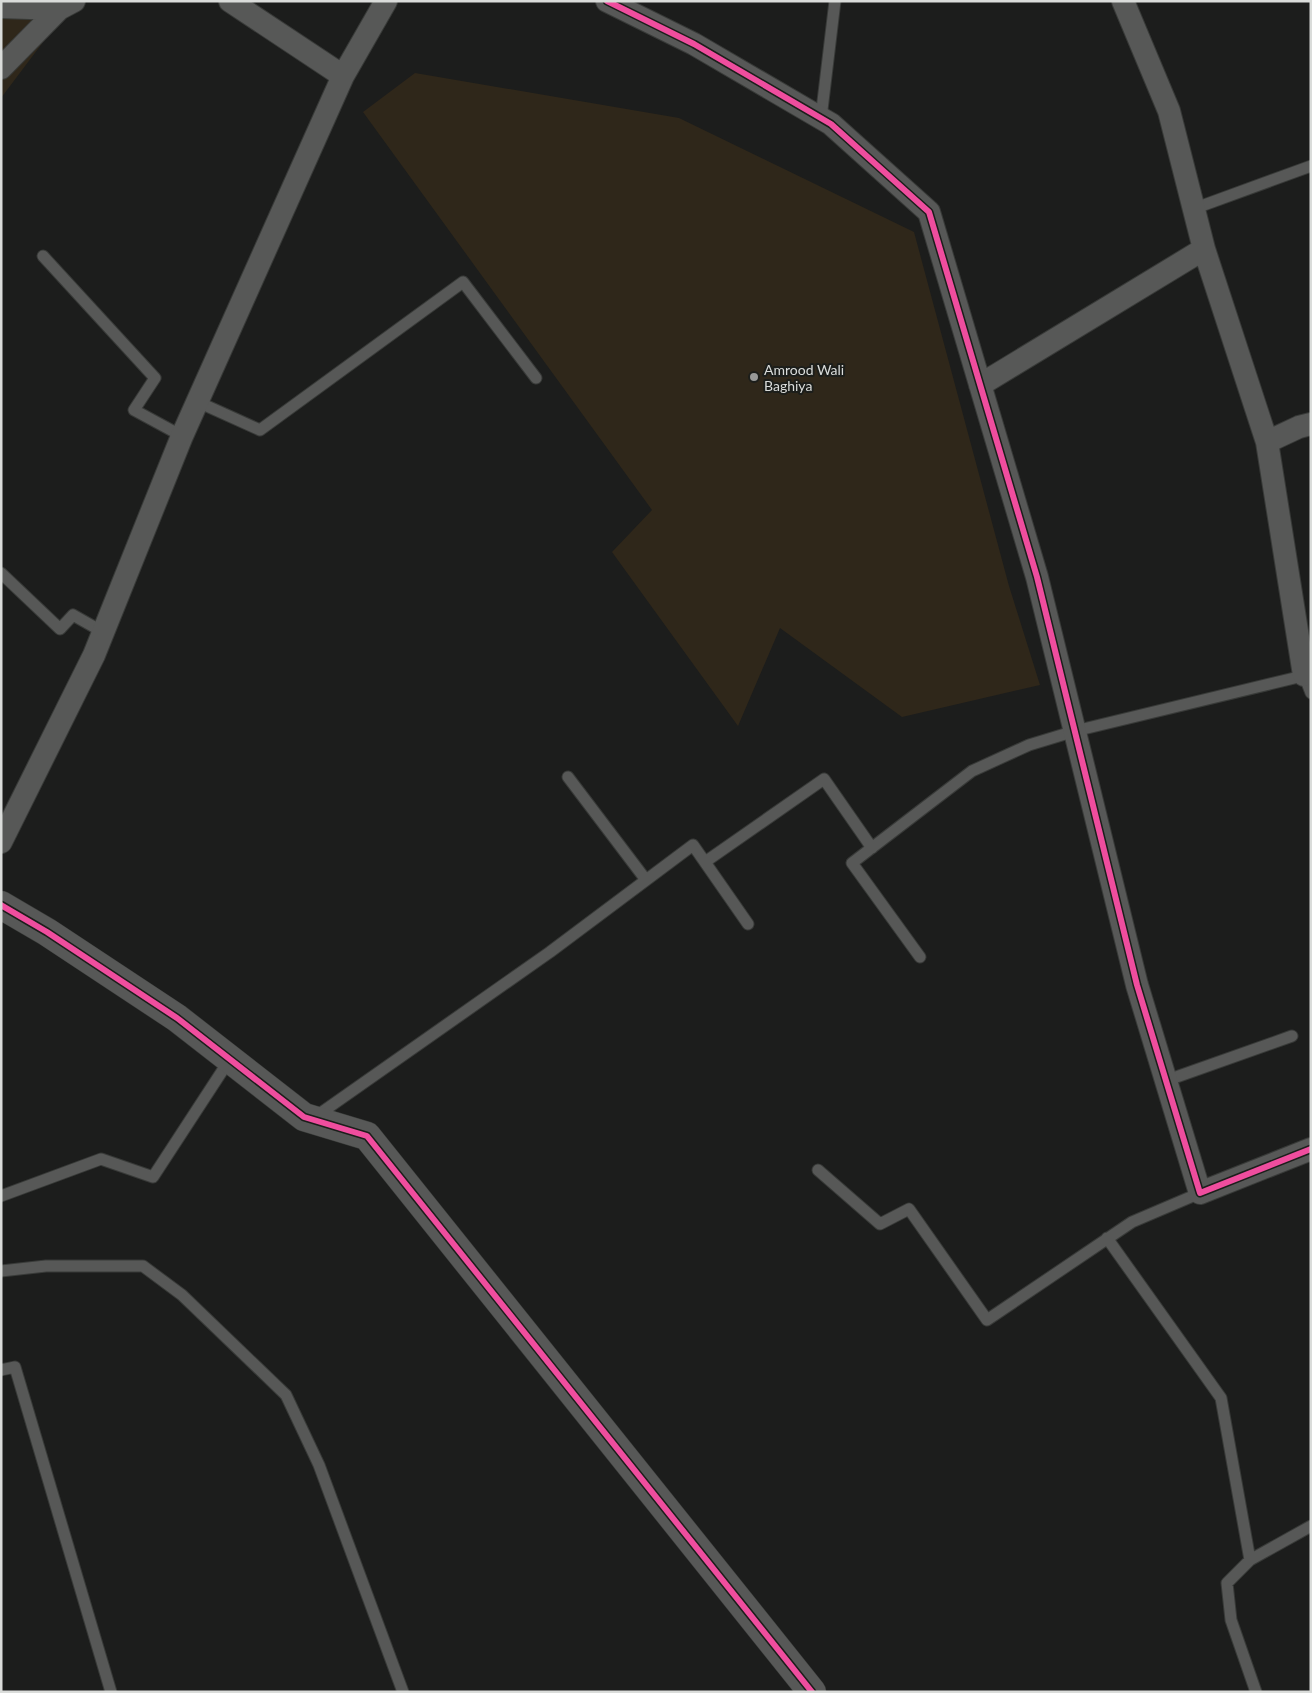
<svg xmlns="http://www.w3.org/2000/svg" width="1312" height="1693" font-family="Lato,sans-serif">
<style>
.green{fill:#2f271a}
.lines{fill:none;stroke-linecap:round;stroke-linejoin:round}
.service-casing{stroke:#383a38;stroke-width:13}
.minor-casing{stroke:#383a38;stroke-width:24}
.tertiary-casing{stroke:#383a38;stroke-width:29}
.service{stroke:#575857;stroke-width:11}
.minor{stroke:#575857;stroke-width:22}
.tertiary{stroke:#575857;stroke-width:28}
.cycleway-casing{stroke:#1c1e1b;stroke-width:9}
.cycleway{stroke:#ef4d9e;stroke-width:6}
.poi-dot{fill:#989998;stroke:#1c1e1b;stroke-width:2}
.labels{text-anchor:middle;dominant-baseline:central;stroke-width:4;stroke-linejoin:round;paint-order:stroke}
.poi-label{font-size:14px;fill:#dadcda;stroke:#1c1e1b;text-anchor:start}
</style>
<rect width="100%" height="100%" fill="#1c1d1c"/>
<!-- green -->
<path class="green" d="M1 1H74L1 98Z
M415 73 679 118 914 232 1009 586 1040 685 902 717 780 628 738 726 612 552 652 510 363 112Z"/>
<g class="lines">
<defs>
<path id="service" d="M821 118 835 1
M1193 209 1311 166
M43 256 155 378 134 410 182 436
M198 402 260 430 463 282 536 378
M1 573 60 629 73 615 103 632
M1304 675 1311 693
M568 777 646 880
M705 862 824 779 872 848
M920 957 852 863 972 771 1029 745 1075 731 1307 675
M1165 1081 1292 1036
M315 1117 550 952 693 845 748 924
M818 1170 880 1224 909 1209 987 1320 1132 1222 1200 1193
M1 1196 101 1159 153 1177 230 1059
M1107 1238 1221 1398 1250 1560
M1 1271 46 1266H143L182 1295 286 1395 319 1465 403 1692
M1 1370 15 1367 111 1692
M1256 1692 1231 1620 1227 1583 1250 1560 1311 1526"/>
<path id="minor" d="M230 1 343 76
M607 1 694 44 831 124 929 212 1037 577 1137 985 1200 1193 1311 1149
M1 7 59 9
M1 68 59 9 74 1
M1204 249 1267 442 1304 675
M980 385 1204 249 1169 111 1123 1
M1267 442 1299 427 1311 424
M1 842 94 655 182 436 343 76 386 1"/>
<path id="tertiary" d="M1 905 47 932 177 1018 304 1117 367 1136 812 1692"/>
</defs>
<!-- service casing -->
<use href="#service" class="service-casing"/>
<!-- minor casing -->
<use href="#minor" class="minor-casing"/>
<!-- tertiary casing -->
<use href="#tertiary" class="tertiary-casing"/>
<!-- service -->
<use href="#service" class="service"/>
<!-- minor -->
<use href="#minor" class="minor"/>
<!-- tertiary -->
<use href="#tertiary" class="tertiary"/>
<defs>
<path id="cycleway" d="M607 1 694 44 831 124 929 212 1037 577 1137 985 1200 1193 1311 1149
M1 905 47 932 177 1018 304 1117 367 1136 812 1692"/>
</defs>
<!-- cycleway casing -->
<use href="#cycleway" class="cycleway-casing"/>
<!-- cycleway -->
<use href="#cycleway" class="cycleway"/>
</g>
<!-- markers -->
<circle class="poi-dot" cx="754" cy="377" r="5"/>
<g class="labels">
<!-- poi labels -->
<g class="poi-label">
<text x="764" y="369">Amrood Wali<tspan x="764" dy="16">Baghiya</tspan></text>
</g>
</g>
<!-- border -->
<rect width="1312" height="1693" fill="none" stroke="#dadcda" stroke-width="5"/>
</svg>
